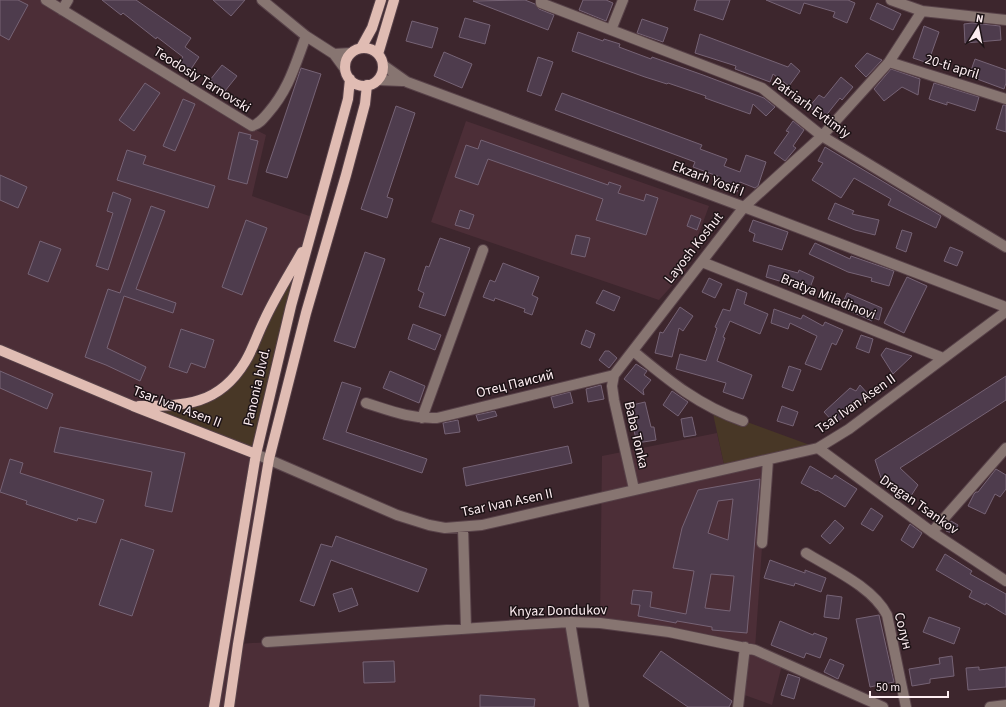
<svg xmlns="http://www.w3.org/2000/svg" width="1006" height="707" font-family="'Source Sans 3',sans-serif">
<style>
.built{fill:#4c2e37}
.green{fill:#483726}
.building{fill:#4e3c4d;stroke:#766375;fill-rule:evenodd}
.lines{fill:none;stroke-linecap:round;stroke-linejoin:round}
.minor-casing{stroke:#584249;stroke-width:12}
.major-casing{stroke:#584249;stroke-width:12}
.minor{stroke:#877571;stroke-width:10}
.major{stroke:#e0bcb3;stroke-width:10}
.labels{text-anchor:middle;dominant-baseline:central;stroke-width:3;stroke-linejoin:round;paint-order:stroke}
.street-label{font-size:14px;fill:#feeef2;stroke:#1d1316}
</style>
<rect width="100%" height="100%" fill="#3d262d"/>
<!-- built -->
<path class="built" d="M0 0H46L246 125 266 135 252 196 315 218 309 239 237 374 199 402 269 459 238 644 570 622 584 707H0Z
M466 121 709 206 685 271 659 300 431 222Z
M717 433 725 469 768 460 755 649 783 661 772 705 739 693 745 648 600 623 602 456Z"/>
<!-- green -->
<path class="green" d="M309 239 256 454 133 406 183 405 227 385Z
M712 409 818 448 725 469Z"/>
<!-- building -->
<path class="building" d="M0 0H18L28 5 9 40 0 35Z
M102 0H136L191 38 185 47 199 57 189 72 177 64 183 57 157 37 156 39 123 13 121 15Z
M213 0H245L231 16Z
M525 0 535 4 539 9 554 15 548 30 473 1Z
M583 0H606L613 3 606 21 579 10Z
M697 0H730L723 20 694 10Z
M766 0H848L855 3 847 23 833 17 835 12 804 3 800 14Z
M877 3 901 14 893 30 870 19Z
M465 18 490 25 485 44 459 37Z
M642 19 668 28 663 42 637 33Z
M412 21 438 28 432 48 406 41Z
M972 23 1000 26 1001 40 965 43 964 24Z
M924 26 939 32 928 63 913 58Z
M578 32 603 41 604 39 620 44 619 47 651 59 652 57 703 75 764 98 775 107 766 116 753 104 750 114 705 98 706 96 668 83 667 84 645 77 572 51Z
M700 34 788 67 791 63 800 71 789 86 773 74 770 82 735 69 736 66 695 53Z
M444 52 472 64 462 88 434 76Z
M867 53 882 60 866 77 855 66Z
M538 57 553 62 541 96 527 91Z
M975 59 1006 70V83L1004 89 969 76Z
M222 65 237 76 225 91 210 80Z
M301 68 321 74 287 178 266 172Z
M891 69 920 79 918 95 902 87 884 101 874 89Z
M841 77 853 87 842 100 840 98 824 118 809 107 819 95 824 98Z
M145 83 160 93 134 131 119 120Z
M934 83 979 97 975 111 947 102V105L929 99Z
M562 93 702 145 700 149 727 159 724 166 740 172 746 155 766 162 758 186 755 188 740 182 737 192 718 185 720 177 693 167 695 162 555 110Z
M183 99 195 104 175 151 163 146Z
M1003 105H1006V132L996 129Z
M396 106 415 113 387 197 393 199 387 218 361 209Z
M793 121 804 130 793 146 796 148 785 161 774 153 789 132 786 131Z
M239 132 251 135 250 139 258 141 247 184 228 179Z
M481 140 608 185 609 182 621 186 618 193 644 201 646 194 658 198 646 235 596 220 603 199 488 159 478 185 455 177 466 145 478 149Z
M825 147 941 216 936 228 888 205 891 199 854 178 841 198 812 180 823 163 818 161Z
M127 150 146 156 143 164 215 186 208 208 117 180Z
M0 175 27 187 18 208 0 200Z
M113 192 131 199 108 270 96 266 113 213 107 211Z
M835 203 854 211 852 214 879 220 875 235 855 230 828 219Z
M151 206 165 211 136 289 176 303 173 313 124 296 107 348 146 367 140 381 106 365 85 357 108 289 120 293Z
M460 210 474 215 469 229 455 225Z
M691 215 701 219 697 230 687 226Z
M246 220 267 228 242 295 222 287Z
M753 220 788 232 782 250 753 241 755 234 749 231Z
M902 230 912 233 906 252 896 248Z
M576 235 590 238 585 257 571 254Z
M440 238 470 248 445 316 419 307 424 293 418 290 426 266 429 267Z
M40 241 61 249 48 282 28 274Z
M815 243 850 259 851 256 894 271 889 286 871 281 872 278 848 272 809 254Z
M950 247 963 252 957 266 944 261Z
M365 252 385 259 355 348 334 341Z
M503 263 539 277 532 295 538 298 532 315 524 312 525 309 495 298 494 301 483 297 490 280 495 282Z
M769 265 798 273 799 270 814 277 808 293 792 286 793 285 766 277Z
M907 277 927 286 904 333 884 323Z
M709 278 722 284 715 298 702 292Z
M737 289 747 293 744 304 768 314 760 334 730 321 723 337 725 338 717 361 752 375 743 399 723 392 726 383 676 369 680 354 706 361 717 328 715 327 723 309 730 311Z
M603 290 620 297 614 311 596 303Z
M847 293 882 308 879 320 874 318 872 321 841 307Z
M680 307 693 316 683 331 679 328 672 357 655 353 660 332 663 333Z
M774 309 801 319 803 315 823 326 825 322 843 330 836 345 832 343 821 370 805 364 817 336 790 323 788 329 771 323Z
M413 324 441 335 435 350 408 339Z
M181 329 214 340 205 368 191 363 187 373 169 367Z
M586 330 595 334 590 348 581 344Z
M861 335 873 339 869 353 856 348Z
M886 348 912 356 893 374 881 355Z
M605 351H609L617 358 609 368 599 360Z
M636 364 647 371 644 375 651 380 643 390 644 395 624 379Z
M789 366 801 370 793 391 782 387Z
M0 371 53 394 47 409 0 388Z
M390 371 425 386 419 403 383 388Z
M1006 376V400L900 468 918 485 909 499 881 478 875 460Z
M342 382 361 388 346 432 427 459 422 473 323 439Z
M601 385 604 399 588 402 586 389Z
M860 385 868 394 835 424 824 412 850 388 856 391Z
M672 391 688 402 678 416 663 405Z
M570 392 573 403 554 408 551 397Z
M645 402 651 427H654L656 440 637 443 628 406Z
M782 406 798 412 793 426 777 421Z
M495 411 497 416 478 421 476 415Z
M692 417 696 435 684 437 681 419Z
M458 420 460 432 445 434 443 423Z
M60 427 185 453 172 512 145 506 152 472 54 452Z
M568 446 572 463 466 486 463 468Z
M10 459 23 463 20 473 104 500 96 523 78 518 77 521 26 504 27 501 0 492Z
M810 466 832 479 835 475 857 489 845 507 817 490 816 491 801 483Z
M996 469 1006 475V489L1000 497 995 494 985 514 968 506 974 494 976 492H978Z
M760 479 747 633 712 630V627L677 621 676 623 638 616 640 605 631 604 633 590 652 592 650 607 686 614 694 571 673 568 682 528 698 490ZM733 499 728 540 708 533 718 501ZM711 574 734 576 730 611 705 608Z
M871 508 883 516 873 531 861 524Z
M835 520 844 528 830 544 821 536Z
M951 521 958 525 954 534 946 531Z
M910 524 922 533 913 548 901 540Z
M336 536 427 569 418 592 331 560 314 606 300 601 321 544 332 547Z
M121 539 154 550 132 616 99 605Z
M945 554 972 571 970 574 1006 594V615L986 603 985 605 969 597 972 591 936 570Z
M770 560 805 573V570L826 578 821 592 795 583 794 586 764 578Z
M352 588 358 605 339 612 333 594Z
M827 595 842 597 839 619 824 617Z
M879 615 894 682 870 687 856 619Z
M929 617 960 628 954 644 923 632Z
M780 621 813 635 814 633 827 638 820 658 806 653 804 658 771 645Z
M661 651 732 701 729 707H688L643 676Z
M952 656 954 676 930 679V683L912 686 909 669 940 664 939 658Z
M830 659 844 665 838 679 824 672Z
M394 661 395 682 364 683 363 662Z
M979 667V670L1006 667V687L968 690 966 668Z
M788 674 800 678 794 699 781 695Z
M480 695 535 699 534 707H480Z"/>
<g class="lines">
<defs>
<path id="minor" d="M46 0 252 126C259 124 263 119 268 113 289 89 295 65 306 36
M262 0 306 36 334 54 345 69
M541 0V3L762 88 822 136 1006 247
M891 0 922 11 1006 20
M62 10 68 0
M611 30 623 0
M334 54 351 53
M889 62 1006 99
M383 65 407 82 744 207 1003 306
M378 80 402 81
M702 262 943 358
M633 351C668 380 699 406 743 421
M366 403C391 411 411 419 437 418L614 375
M422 418 483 250
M818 448 932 532 1006 581
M256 454 397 515 429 525 445 528 482 525 818 448 849 429 1004 313
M634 489 614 400 612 386 614 375 744 207 822 136 889 62 922 11
M463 528 466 628
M932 532 1006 448
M762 543 768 460
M806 553C832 569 873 587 887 615L906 707
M570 622 584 707
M267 642 520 625 570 622 600 623 669 632 755 650 883 707
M738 707 745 647
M990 707 1006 705"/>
<path id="major" d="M361 48 372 28 381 0
M345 67a19 19 0 1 1 38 0a19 19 0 1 1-38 0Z
M378 54 394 0
M0 350 133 406 256 454
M139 406C185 406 219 405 245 362 253 349 257 335 264 321 275 297 289 275 302 252
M214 707 256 454 291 306 348 99 350 79
M229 707 238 644 269 459 306 313 346 175 365 104 367 85"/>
</defs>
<!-- minor casing -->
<use href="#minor" class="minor-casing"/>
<!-- major casing -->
<use href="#major" class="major-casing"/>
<!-- minor -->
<use href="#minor" class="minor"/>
<!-- major -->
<use href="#major" class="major"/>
</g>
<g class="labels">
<!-- street labels -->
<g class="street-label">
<text transform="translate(952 67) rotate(17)">20-ti april</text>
<text transform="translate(202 80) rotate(32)">Teodosiy Tarnovski</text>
<text transform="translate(811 108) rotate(36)">Patriarh Evtimiy</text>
<text transform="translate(708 179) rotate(21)">Ekzarh Yosif I</text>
<text transform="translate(694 248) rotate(-52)">Layosh Koshut</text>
<text transform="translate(828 297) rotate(22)">Bratya Miladinovi</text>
<text transform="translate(515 384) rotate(-14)">Отец Паисий</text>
<text transform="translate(257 387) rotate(-77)">Panonia blvd.</text>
<text transform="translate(856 404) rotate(-35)">Tsar Ivan Asen II</text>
<text transform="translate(177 407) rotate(21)">Tsar Ivan Asen II</text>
<text transform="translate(636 435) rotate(77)">Baba Tonka</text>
<text transform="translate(507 503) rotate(-12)">Tsar Ivan Asen II</text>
<text transform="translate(919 505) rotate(35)">Dragan Tsankov</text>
<text transform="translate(558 611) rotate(-1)">Knyaz Dondukov</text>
<text transform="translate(903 631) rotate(76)">Солун</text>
</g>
</g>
<!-- north arrow -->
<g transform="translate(978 28) rotate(10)" stroke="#1d1316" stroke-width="3" paint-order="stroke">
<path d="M0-3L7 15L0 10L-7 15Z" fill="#feeef2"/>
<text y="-6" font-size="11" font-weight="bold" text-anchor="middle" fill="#feeef2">N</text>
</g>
<!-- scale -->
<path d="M870 691v6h78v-6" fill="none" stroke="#feeef2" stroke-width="2"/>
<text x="876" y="691" font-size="12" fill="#feeef2" stroke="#1d1316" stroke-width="3" paint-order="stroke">50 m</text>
</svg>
